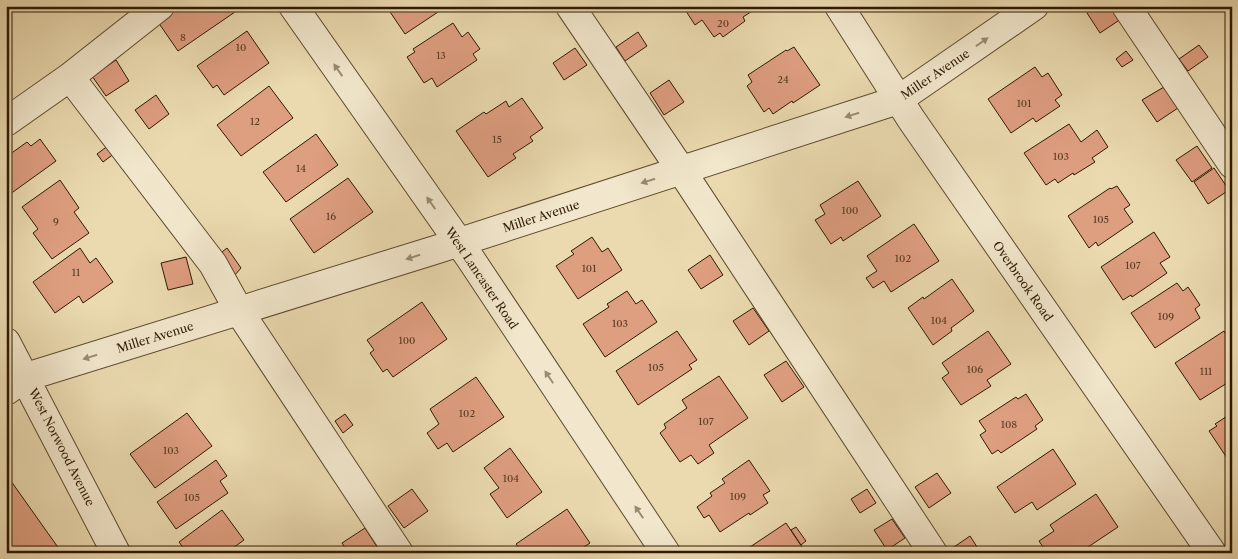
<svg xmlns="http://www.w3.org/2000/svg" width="1238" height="559" font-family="'Libre Caslon Text',serif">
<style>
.building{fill:#de9e80;stroke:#2e1a03}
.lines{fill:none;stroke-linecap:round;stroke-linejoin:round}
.minor-casing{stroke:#5d4a2e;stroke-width:30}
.minor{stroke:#f2e7cc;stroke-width:28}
.oneway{fill:#9a8b72}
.labels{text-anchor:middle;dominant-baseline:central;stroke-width:4;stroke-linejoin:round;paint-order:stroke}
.number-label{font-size:10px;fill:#5a3b22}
.street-label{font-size:12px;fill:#2e1a03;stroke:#f2e7cc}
</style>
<rect width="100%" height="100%" fill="#ebdab0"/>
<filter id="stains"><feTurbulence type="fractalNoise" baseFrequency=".004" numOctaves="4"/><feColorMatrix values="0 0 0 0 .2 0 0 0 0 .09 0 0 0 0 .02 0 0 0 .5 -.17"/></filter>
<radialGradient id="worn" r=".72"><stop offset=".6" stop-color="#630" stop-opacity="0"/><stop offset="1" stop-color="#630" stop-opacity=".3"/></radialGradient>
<!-- building -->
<path class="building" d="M180 6H231L235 12 178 51 158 22Z
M386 6H447L405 34Z
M687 6H756L757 8 743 17 745 21 723 37 720 33 714 37 702 20 695 25 684 8Z
M1097 6H1112L1121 19 1100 33 1087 13Z
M453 23 462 37 468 32 480 49 473 54 477 60 437 87 432 78 424 83 407 57 415 52 413 49Z
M247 31 269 63 224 95 217 85 213 88 197 66Z
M638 32 647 46 625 61 616 47Z
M1199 45 1208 57 1188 71 1179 59Z
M794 47 820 85 793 103 792 101 773 114 769 108 764 112 747 86 752 82 748 75 786 50 787 51Z
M575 48 587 65 564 80 553 63Z
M1126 51 1133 60 1122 67 1116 59Z
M116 60 129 81 106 96 92 76Z
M1035 67 1042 77 1048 73 1062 95 1055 100 1060 106 1036 122 1033 118 1011 133 988 99Z
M669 80 684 102 664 115 650 93Z
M269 86 293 118 241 156 217 125Z
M1164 87 1178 108 1157 122 1142 100Z
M156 95 169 114 149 129 135 110Z
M522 98 543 128 530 137 533 141 513 154 516 158 488 177 456 131 484 112 486 114 506 101 509 107Z
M1069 124 1081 142 1097 130 1108 147 1092 158 1095 162 1074 175 1073 173 1058 183 1055 179 1046 185 1024 153Z
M316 134 338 165 286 202 263 172Z
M40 139 56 161 6 197V157L27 142 31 146Z
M109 145 115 153 103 162 97 154Z
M1197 146 1212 168 1192 182 1176 160Z
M1214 168 1229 190 1208 204 1194 182Z
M348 178 373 212 314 253 290 219Z
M60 180 79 208 74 212 89 233 52 259 33 233 38 229 22 207Z
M858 181 881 216 843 241 841 237 831 244 815 220 825 214 820 205Z
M1117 186 1130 205 1124 209 1133 222 1098 246 1096 242 1089 248 1068 216 1110 188 1111 189Z
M914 224 939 261 891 292 884 281 873 288 866 278 877 271 867 256Z
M1154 232 1170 257 1160 263 1167 273 1132 297 1131 295 1123 300 1101 267Z
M592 237 602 252 608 248 622 270 578 299 556 266 574 254 571 251Z
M80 248 90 263 96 258 113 282 83 303 79 296 55 313 33 282Z
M227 248 241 268 234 276 212 260Z
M710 255 723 275 701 289 688 270Z
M186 257 193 284 168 290 161 263Z
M952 279 974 311 951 328 952 331 933 345 908 308 923 297 924 299Z
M1177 283 1183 291 1188 287 1200 305 1195 309 1200 318 1155 348 1131 313Z
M627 291 636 304 642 300 657 322 605 357 583 324 609 307 607 304Z
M422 302 447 339 393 377 387 369 383 372 370 353 374 350 367 340Z
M753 308 769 331 749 345 733 321Z
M677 331 697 360 689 365 692 369 638 405 616 371Z
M988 331 1011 364 987 380 991 386 961 405 942 378 949 373 942 363Z
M1224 331 1232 341V380L1200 400 1175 363Z
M786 361 804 387 782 402 764 375Z
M719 376 748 418 709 445 714 453 698 464 691 455 680 462 660 433 666 428 664 424 687 408 682 400Z
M476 377 504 417 453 452 447 443 438 449 427 433 439 424 430 409Z
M1026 394 1043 420 1035 426 1037 429 1001 453 998 450 992 454 980 435 986 431 979 421 1016 397 1018 399Z
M187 413 212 446 155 488 130 454Z
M1232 413V459L1229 461 1209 431 1217 426 1215 424Z
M345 414 353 425 343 433 335 421Z
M510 448 542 492 507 518 490 494 499 488 484 468Z
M1053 449 1076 484 1037 510 1032 502 1015 513 997 487Z
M216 460 227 476 220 481 228 493 176 529 157 502Z
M749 460 770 491 763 495 768 503 750 515 749 513 720 532 709 515 704 518 697 507 712 496 710 493 725 483 722 479Z
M937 473 951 493 929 508 915 487Z
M6 474 62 553H6Z
M412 489 428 511 404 528 388 506Z
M867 489 876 503 860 513 851 499Z
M1096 494 1118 527 1079 553H1047L1039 541 1054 531 1050 525Z
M567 509 590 543 575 553H523L516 544Z
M222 510 244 540 226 553H187L179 542Z
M892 519 905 538 887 550 874 530Z
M786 523 806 553H741Z
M796 527 806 541 801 545 791 530Z
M365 528 381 553H348L342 543Z
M970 536 981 553H954L951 549Z"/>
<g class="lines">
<defs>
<path id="minor" d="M293 6 470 258 666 553
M570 6 681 170 933 553
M839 6 911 119 1212 553
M1126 6 1232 164
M70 77 213 264 239 311 399 553
M6 122 70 77 160 6
M6 342 116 553
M6 391 26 377 435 250 898 100 1034 6"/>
</defs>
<!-- minor casing -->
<use href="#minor" class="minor-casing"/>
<!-- minor -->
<use href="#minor" class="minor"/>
</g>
<!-- one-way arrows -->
<defs><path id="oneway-solid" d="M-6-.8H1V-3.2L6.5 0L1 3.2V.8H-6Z" transform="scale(1.25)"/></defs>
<g class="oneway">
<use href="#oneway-solid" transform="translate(982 42) rotate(-35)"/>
<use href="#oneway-solid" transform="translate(338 70) rotate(-125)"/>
<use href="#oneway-solid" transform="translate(852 115) rotate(162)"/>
<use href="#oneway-solid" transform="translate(648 181) rotate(162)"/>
<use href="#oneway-solid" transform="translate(431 203) rotate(-125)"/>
<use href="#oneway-solid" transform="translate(413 257) rotate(163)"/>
<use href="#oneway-solid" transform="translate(90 357) rotate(163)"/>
<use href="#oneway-solid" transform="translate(549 377) rotate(-124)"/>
<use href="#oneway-solid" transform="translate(639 512) rotate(-124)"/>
</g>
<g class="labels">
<!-- number labels -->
<g class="number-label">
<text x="723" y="23">20</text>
<text x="183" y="37">8</text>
<text x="241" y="47">10</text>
<text x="441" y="55">13</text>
<text x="783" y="79">24</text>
<text x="1024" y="103">101</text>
<text x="255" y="121">12</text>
<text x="497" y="139">15</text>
<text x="1061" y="156">103</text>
<text x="301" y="168">14</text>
<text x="850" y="210">100</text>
<text x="331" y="216">16</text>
<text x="1101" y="219">105</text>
<text x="56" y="221">9</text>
<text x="903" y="258">102</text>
<text x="1133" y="265">107</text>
<text x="589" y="268">101</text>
<text x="76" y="272">11</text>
<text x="1166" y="316">109</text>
<text x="939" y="320">104</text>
<text x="620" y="323">103</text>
<text x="407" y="340">100</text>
<text x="656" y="367">105</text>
<text x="975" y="369">106</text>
<text x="1206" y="371">111</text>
<text x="467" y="413">102</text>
<text x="706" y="421">107</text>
<text x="1009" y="424">108</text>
<text x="171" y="450">103</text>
<text x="511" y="478">104</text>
<text x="738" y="496">109</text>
<text x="192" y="497">105</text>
</g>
<!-- street labels -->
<g class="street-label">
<text transform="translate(935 74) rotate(-34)">Miller Avenue</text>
<text transform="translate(541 216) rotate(-18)">Miller Avenue</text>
<text transform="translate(482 278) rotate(56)">West Lancaster Road</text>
<text transform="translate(1023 281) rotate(55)">Overbrook Road</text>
<text transform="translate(155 337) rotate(-17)">Miller Avenue</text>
<text transform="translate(62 447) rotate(63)">West Norwood Avenue</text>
</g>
</g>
<!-- margin -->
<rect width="1238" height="559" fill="none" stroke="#ebdab0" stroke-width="25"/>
<rect x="8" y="8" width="1223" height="544" fill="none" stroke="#2e1a03" stroke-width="2.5"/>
<rect x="12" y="12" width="1213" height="534" fill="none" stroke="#2e1a03"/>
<rect width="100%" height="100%" filter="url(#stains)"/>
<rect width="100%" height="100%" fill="url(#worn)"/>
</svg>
